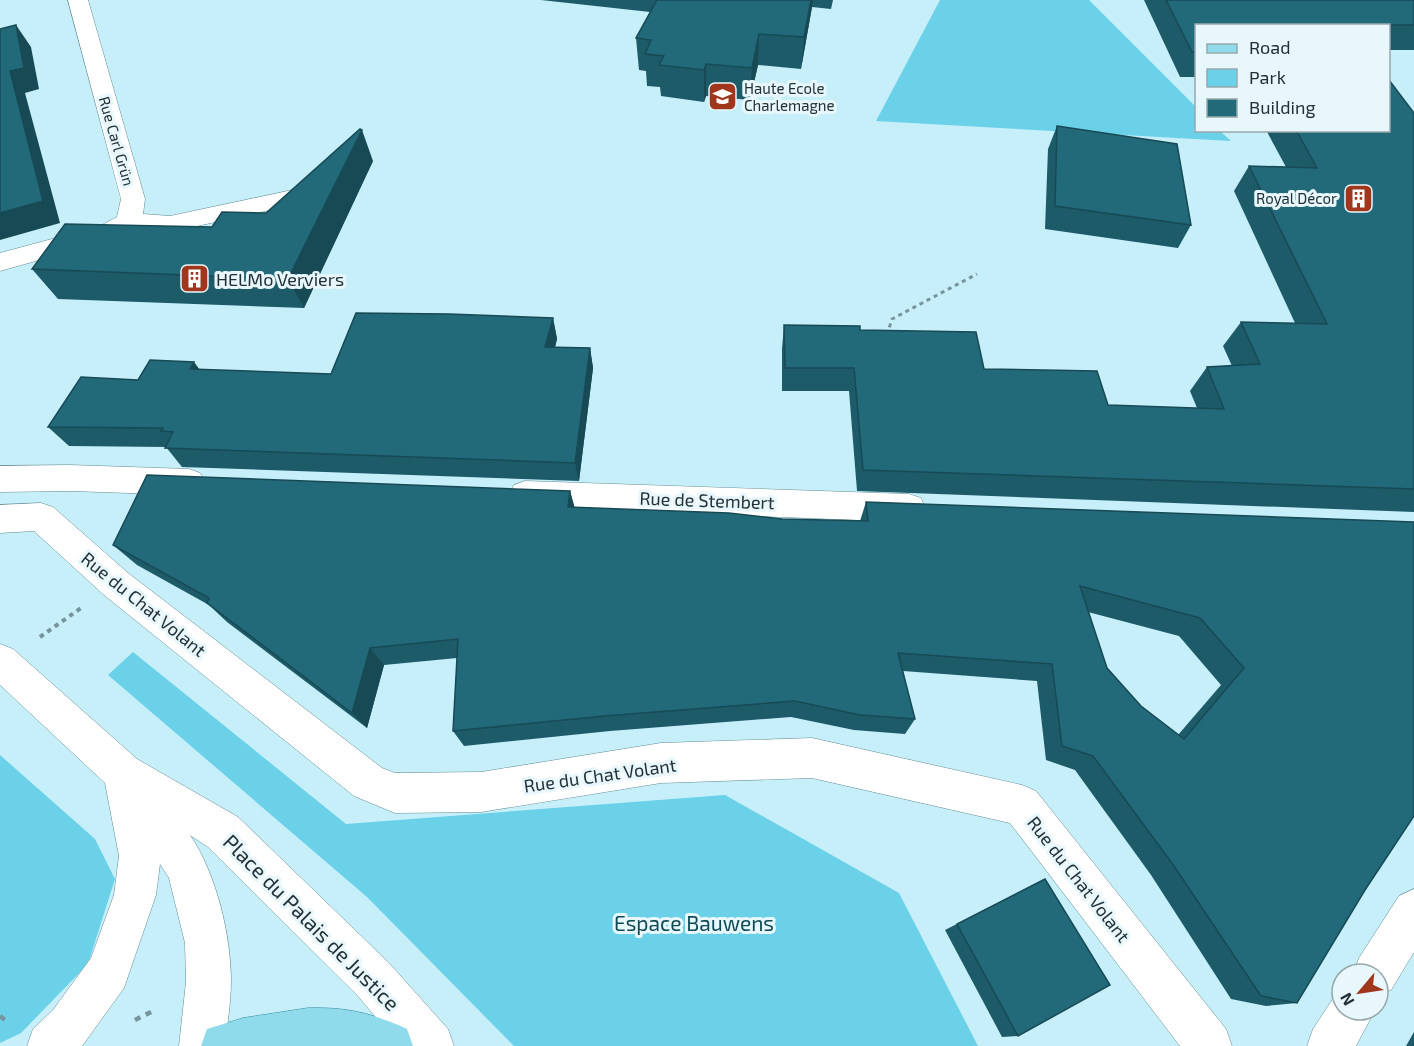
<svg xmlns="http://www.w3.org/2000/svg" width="1414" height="1046" font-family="'Exo 2',sans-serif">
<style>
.green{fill:#6ad1e9}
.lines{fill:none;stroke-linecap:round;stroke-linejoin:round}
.minor-casing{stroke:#648a94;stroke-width:1}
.major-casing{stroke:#388fa3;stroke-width:1}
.path-far2{stroke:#77939b;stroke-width:3;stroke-dasharray:4 4;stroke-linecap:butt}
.path-far1{stroke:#77939b;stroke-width:4;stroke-dasharray:4.5 4.5;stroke-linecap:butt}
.path{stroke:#77939b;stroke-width:4.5;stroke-dasharray:6 6;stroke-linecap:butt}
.minor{fill:#fff;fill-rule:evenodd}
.major{fill:#8fdaeb;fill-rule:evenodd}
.wall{fill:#1d5b69;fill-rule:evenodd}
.shaded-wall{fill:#184a55}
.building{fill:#226a7a;stroke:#184a55;stroke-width:1.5;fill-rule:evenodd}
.labels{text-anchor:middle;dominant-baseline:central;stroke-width:6;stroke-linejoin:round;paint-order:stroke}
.far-poi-label{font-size:15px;fill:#213135;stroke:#e7f7fc;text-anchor:start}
.far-street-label{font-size:15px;fill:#213135;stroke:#e7f7fc}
.poi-label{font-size:18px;fill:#213135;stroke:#e7f7fc;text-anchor:start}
.street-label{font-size:18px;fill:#213135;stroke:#e7f7fc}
.near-street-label{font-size:21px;fill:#213135;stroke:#e7f7fc}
.near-park-label{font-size:21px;fill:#0f4b57;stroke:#e7f7fc}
</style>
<rect width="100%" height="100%" fill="#c6effa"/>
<!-- green -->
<path class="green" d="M940 0H1089L1196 107V130L1220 131 1231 141 876 121Z
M133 652 346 824 725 795 899 893 978 1046H514L367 897 108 675Z
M0 755 95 839 115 879 88 964 21 1033 0 1043Z"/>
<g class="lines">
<defs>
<path id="minor" d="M68 0H88L145 199 143 214 170 216 311 186 320 189 323 194 320 199 170 232 133 229 118 238 0 271V253L100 226 117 217 121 199Z
M70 465 189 469 200 473 205 482 200 491 189 495 70 491 0 492V466Z
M525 481 909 494 921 498 925 508 921 518 909 522 525 507 514 503 509 494 514 485Z
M41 503 53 507 128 573 382 768 395 773 481 772 661 743 812 738 1022 785 1036 791 1226 1029 1232 1046H1180L1010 823 812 778 661 783 481 812 395 813 354 796 104 595 34 531 0 533V505Z
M0 644 13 649 137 759 238 817 389 963 448 1029 454 1046H400L357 995 208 847 190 835C216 873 231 935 231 981 231 1002 227 1025 225 1046H179L186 982 185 943 169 878 160 864 156 895 124 988 85 1042 82 1046H27L33 1029 53 1010 91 958 114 895 119 856 105 783 0 685Z
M1414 889V952L1391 990 1378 995V974H1353L1359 958 1399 896Z
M1342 991V1010H1375L1356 1046H1307L1313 1029 1336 994Z"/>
<path id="major" d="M308 1008C347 1007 372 1013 407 1029L413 1046H201L207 1029 243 1018Z"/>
</defs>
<!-- minor casing -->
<use href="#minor" class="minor-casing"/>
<!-- major casing -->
<use href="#major" class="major-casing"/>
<!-- path-far2 -->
<path class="path-far2" d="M887 335 892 319 977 274"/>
<!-- path-far1 -->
<path class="path-far1" d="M40 637 81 608"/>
<!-- path -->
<path class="path" d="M0 1016 9 1023
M135 1020 155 1010"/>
<!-- minor -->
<use href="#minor" class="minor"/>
<!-- major -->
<use href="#major" class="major"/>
</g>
<!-- wall -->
<path class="wall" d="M541 0H833L831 9 812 7 801 69 758 65 750 100 706 96 704 102 661 96 660 87 647 86 646 71 639 70 636 38 650 12Z
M1144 0H1414V50H1389V26H1197V77H1180Z
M1414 113V512L857 491 849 391H782V349L784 325 860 330 984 369 1108 405 1197 408 1190 391 1207 367 1232 366 1223 346 1241 322 1295 323 1234 191 1249 166 1286 167 1266 130H1389Z
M1057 126 1191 225 1178 248 1045 229 1048 149Z
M373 161 304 308 58 299 32 269 212 227 266 213Z
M553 318 557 339 555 347 590 348 593 368 579 481 182 467 166 447 69 446 48 427 138 380 200 370 331 374Z
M570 491 574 507 782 519 860 521 866 502 1414 522 1365 890 1297 1003 1266 1006 1231 999 1151 875 1075 770 1046 760 1037 681 903 671 915 719 905 734 854 730 791 717 610 731 464 746 453 731 457 658 384 665 367 728 227 622 209 605 137 565 113 545ZM1088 612 1179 636 1221 685 1178 735 1141 706 1107 668Z
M1045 879 1018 1036 1002 1037 945 930Z
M1414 1032V1046H1406Z"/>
<!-- shaded-wall -->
<path class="shaded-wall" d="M811 0H813L812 7 801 69 804 37Z
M16 25 31 47 39 89 25 93 60 223 0 240V213L10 71Z
M759 34 758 65 750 100 752 68Z
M706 64V96L704 102V70Z
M362 130 373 161 304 308 288 279Z
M553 318 557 339 550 367 545 347Z
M590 348 593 368 579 481 575 463Z
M194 362 209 382 190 369Z
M570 491 576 512 568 507Z
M370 648 384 665 367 728 352 713Z"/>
<!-- building -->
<path class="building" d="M657 0H811L804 37 759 34 752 68 706 64 704 70 659 65 664 56 645 54 651 40 636 38Z
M1166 0H1414V25H1346V26H1197V52H1192Z
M16 25 24 68 10 71 43 201 0 213V29Z
M1389 80 1414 113V489L863 470 854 368H785L784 325 860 326V330L976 332 984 369 1097 371 1108 405 1224 409 1207 367 1260 364 1241 322 1327 324 1249 166 1317 168 1296 130H1389Z
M1057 126 1177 144 1191 225 1055 206Z
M360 129 362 130 288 279 32 269 65 224 212 227 222 212 266 213Z
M356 313 449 314 553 318 545 347 590 348 575 463 165 448 173 432 161 431 163 428 48 427 81 377 138 380 150 360 194 362 190 369 331 374Z
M147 475 570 491 568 507 729 513 782 519 868 521 866 502 1414 522V816L1365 890 1297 1003 1261 996 1174 866 1093 756 1062 746 1052 664 898 653 915 719 860 715 795 701 605 716 453 731 458 639 370 648 352 713 207 603 209 598 113 545ZM1080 586 1200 618 1244 668 1184 739 1141 706 1107 668Z
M1045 879 1110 985 1018 1036 957 924Z"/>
<!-- icons -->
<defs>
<symbol id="school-square" viewBox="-11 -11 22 22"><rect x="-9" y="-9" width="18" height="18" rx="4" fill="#a0371c" stroke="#e7f7fc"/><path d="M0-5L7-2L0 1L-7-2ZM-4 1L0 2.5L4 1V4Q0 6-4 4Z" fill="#fff"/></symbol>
<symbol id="building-square" viewBox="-11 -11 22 22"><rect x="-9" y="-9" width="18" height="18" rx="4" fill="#a0371c" stroke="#e7f7fc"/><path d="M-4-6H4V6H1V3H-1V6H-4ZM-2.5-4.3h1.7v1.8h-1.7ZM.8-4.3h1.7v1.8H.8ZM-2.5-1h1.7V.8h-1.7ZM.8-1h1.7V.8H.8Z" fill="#fff"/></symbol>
</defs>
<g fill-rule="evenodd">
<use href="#school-square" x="706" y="80" width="33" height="33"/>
<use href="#building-square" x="1342" y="182" width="33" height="33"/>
<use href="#building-square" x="178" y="262" width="33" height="33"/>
</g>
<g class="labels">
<!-- far-poi labels -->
<g class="far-poi-label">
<text x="744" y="88">Haute Ecole<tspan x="744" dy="17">Charlemagne</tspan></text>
<text x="1337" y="198" text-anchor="end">Royal Décor</text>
</g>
<!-- far-street labels -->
<g class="far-street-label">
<text transform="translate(117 141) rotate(74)">Rue Carl Grün</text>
</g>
<!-- poi labels -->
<g class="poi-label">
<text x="216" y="279">HELMo Verviers</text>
</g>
<!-- street labels -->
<g class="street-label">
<text transform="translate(707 500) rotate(2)">Rue de Stembert</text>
<text transform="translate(144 604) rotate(39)">Rue du Chat Volant</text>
<text transform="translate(600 775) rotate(-8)">Rue du Chat Volant</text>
<text transform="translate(1079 879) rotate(52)">Rue du Chat Volant</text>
</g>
<!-- near-street labels -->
<g class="near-street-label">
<text transform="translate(312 922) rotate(45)">Place du Palais de Justice</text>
</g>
<!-- near-park labels -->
<g class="near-park-label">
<text x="694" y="922">Espace Bauwens</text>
</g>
</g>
<!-- legend -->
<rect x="1195" y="24" width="195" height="108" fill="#e7f7fc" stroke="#98a8ac" stroke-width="1.5"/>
<rect x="1207" y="44" width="30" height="9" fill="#8fdaeb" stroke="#98a8ac" stroke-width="1.5"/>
<text x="1249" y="54" font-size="18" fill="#213135">Road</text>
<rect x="1207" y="69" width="30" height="18" fill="#6ad1e9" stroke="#98a8ac" stroke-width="1.5"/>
<text x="1249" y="84" font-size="18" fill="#213135">Park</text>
<rect x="1207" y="99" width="30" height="18" fill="#226a7a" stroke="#98a8ac" stroke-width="1.5"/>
<text x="1249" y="114" font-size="18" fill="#213135">Building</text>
<!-- north arrow -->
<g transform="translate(1360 992) rotate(241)"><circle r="28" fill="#e7f7fc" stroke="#98a8ac" stroke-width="1.5"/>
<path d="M0-4.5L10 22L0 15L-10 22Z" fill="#a0371c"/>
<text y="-9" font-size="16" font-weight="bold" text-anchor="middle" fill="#213135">N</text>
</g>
</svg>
